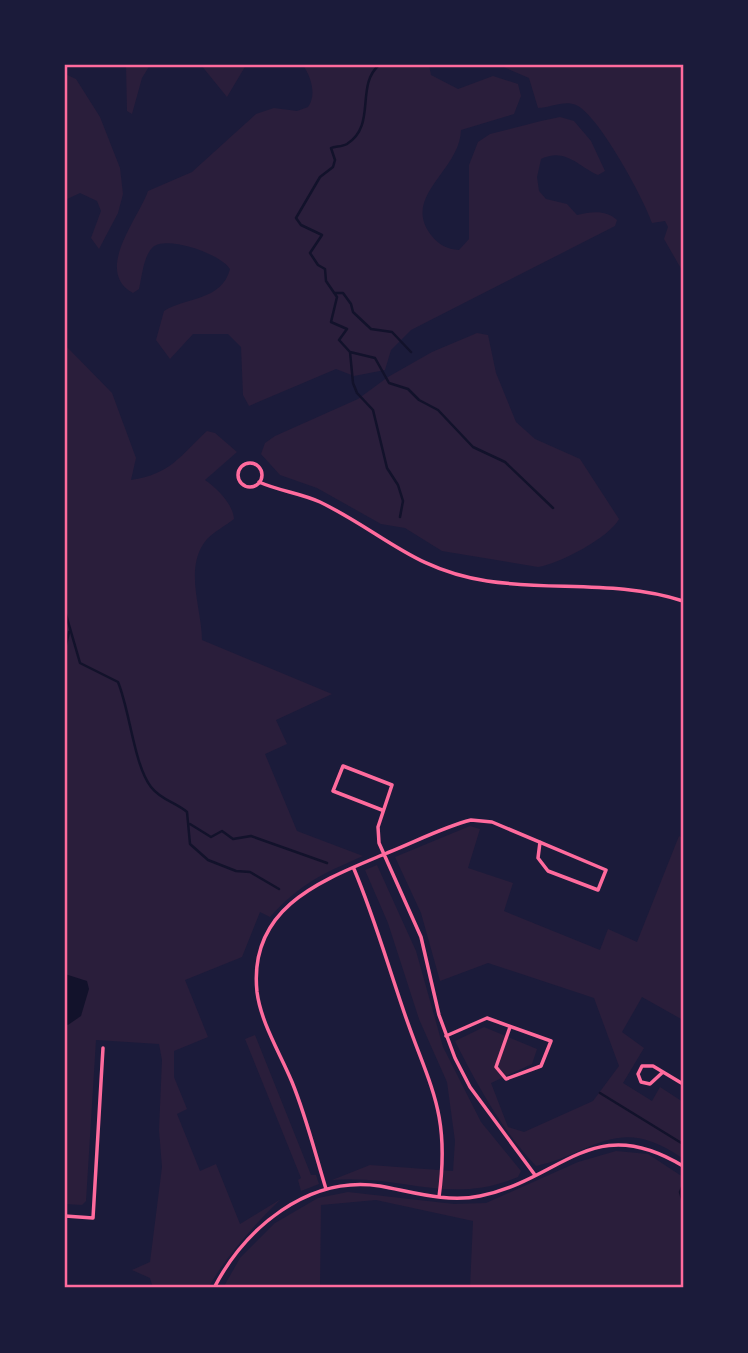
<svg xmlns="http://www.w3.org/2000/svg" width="748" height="1353" font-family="'Noto Serif',serif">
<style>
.green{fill:#2a1e3b}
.water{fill:#12122b}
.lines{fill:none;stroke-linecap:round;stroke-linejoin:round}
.stream{stroke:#12122b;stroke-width:2.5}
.minor{stroke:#ff6b9d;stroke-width:3.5}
.neatline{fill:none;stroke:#ff6b9d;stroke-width:2.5}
</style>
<rect width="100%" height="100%" fill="#1b1b3a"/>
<!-- green -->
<path class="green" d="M126 65H150L142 78 132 114 127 111Z
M201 65H246L227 97Z
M303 65H429L431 75 458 89 493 76 518 84 521 96 514 114 461 130C460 171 401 196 431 235 439 245 447 249 459 250L469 239V165L478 142 490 134 541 121 560 117 574 121 591 141 605 171 598 175C578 166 565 147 541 159L537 177 539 191 546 199 567 204 577 215C591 212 605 209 617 220L615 226 411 330 391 350 385 370 354 376 336 369 249 406 243 395 241 347 228 334H193L170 359 156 340 164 311C186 297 222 301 230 269 221 254 165 234 152 248 143 258 142 277 139 289L133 293C93 271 139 218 148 191L192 172 256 114 274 108 297 111 308 107C317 95 311 77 303 65Z
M499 65H683V272L664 239 668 227 665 221 652 223C644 199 598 114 576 105 564 100 550 108 538 108L529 78Z
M65 74 76 79 100 117 120 168 123 194 118 213 99 249 91 238 101 211 97 201 80 193 65 200Z
M477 333 488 335 496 373 516 422 535 439 580 459 619 519C610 537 559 564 538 567L442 551 405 528 381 524 317 488 280 475 261 454 265 443 275 436 358 399 388 377 432 352Z
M65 345 112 393 136 458 131 480C171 474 180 456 207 431L215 433 237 452 205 480C217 488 233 504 234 519 225 526 215 531 207 539 183 567 202 609 202 640L332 694 276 720 287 744 265 754 297 831 363 856C322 874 301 883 270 917L260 912 242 957 185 980 208 1037 174 1051V1077L187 1109 177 1114 200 1171 216 1164 240 1224 281 1199C253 1226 227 1255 208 1288H153L150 1278 132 1270 150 1262 162 1167 159 1130 162 1060 159 1044 96 1040 86 1201 82 1205 65 1204Z
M470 826 480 829 468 868 513 883 504 911 600 950 608 929 637 942 679 836 683 838V1020L642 997 622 1032 644 1048 623 1083 652 1101 660 1087 683 1102 682 1158C618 1113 594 1153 536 1166 502 1130 477 1085 455 1041L484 1027 537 1049 532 1064 491 1083 508 1127 524 1132 593 1101 619 1066 594 998 488 963 440 981 421 913 395 857Z
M377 865 416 951 443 1047 481 1122 521 1171 518 1177C449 1206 402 1174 332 1180L370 1165 453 1171 455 1141 447 1082 419 1019 388 923 365 870Z
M255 1035 311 1175H316L319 1184 301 1191 298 1180 301 1178 245 1039Z
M616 1151 648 1154 683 1177V1288H470L473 1221 376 1200 321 1205 320 1288H223L240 1258 275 1223 318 1198 348 1192 454 1204 486 1203 578 1162Z"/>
<!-- water -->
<path class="water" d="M65 974 87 981 89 989 81 1016 68 1025 65 1024Z"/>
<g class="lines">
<!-- stream -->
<path class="stream" d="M379 65C355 86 377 125 347 144 342 147 335 146 331 148L335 160 333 167 320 177 296 218 301 225 322 235 310 253 318 265 325 269 326 281 337 297 331 322 347 329 339 340 350 352 375 358 389 383 408 389 419 400 438 410 473 447 505 462 553 508
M334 293H343L351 304 353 312 371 329 392 332 411 352
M350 352 353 383 357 393 373 410 387 468 398 485 403 501 400 517
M65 611 80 663 118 682C130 711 134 765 151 787 161 800 175 802 187 812L190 844 208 860 236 871 250 872 279 889
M65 649 69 632
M190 824 211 837 222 831 233 839 251 836 327 863
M65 898V910
M600 1093 683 1144
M683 1185 680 1192 683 1203"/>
<!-- minor -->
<path class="minor" d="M238 475a12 12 0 1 1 24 0a12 12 0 1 1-24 0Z
M259 482C279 491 300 493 320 502 382 532 413 570 487 581 553 591 618 580 683 601
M382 810 333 791 343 766 392 785 378 827 379 843 421 937 439 1015 455 1058 470 1087 535 1175
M354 869C373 914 386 959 402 1006 428 1085 451 1109 439 1197
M446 1036 487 1018 551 1041 541 1066 506 1079 496 1067 510 1027
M663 1072 650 1084 641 1082 638 1074 642 1066H653L683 1084
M326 1189C315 1153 306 1116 292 1082 280 1053 261 1023 257 992 248 906 323 880 387 853 415 842 443 827 471 820L492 822 606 870 598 890 548 871 538 858 540 842
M65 1216 93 1218 103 1048
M214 1288C245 1228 308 1175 380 1186 413 1192 447 1203 480 1196 563 1179 592 1111 683 1166"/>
</g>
<!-- border -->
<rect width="748" height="1353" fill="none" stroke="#1b1b3a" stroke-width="133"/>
<rect x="66" y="66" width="616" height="1220" class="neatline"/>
</svg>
